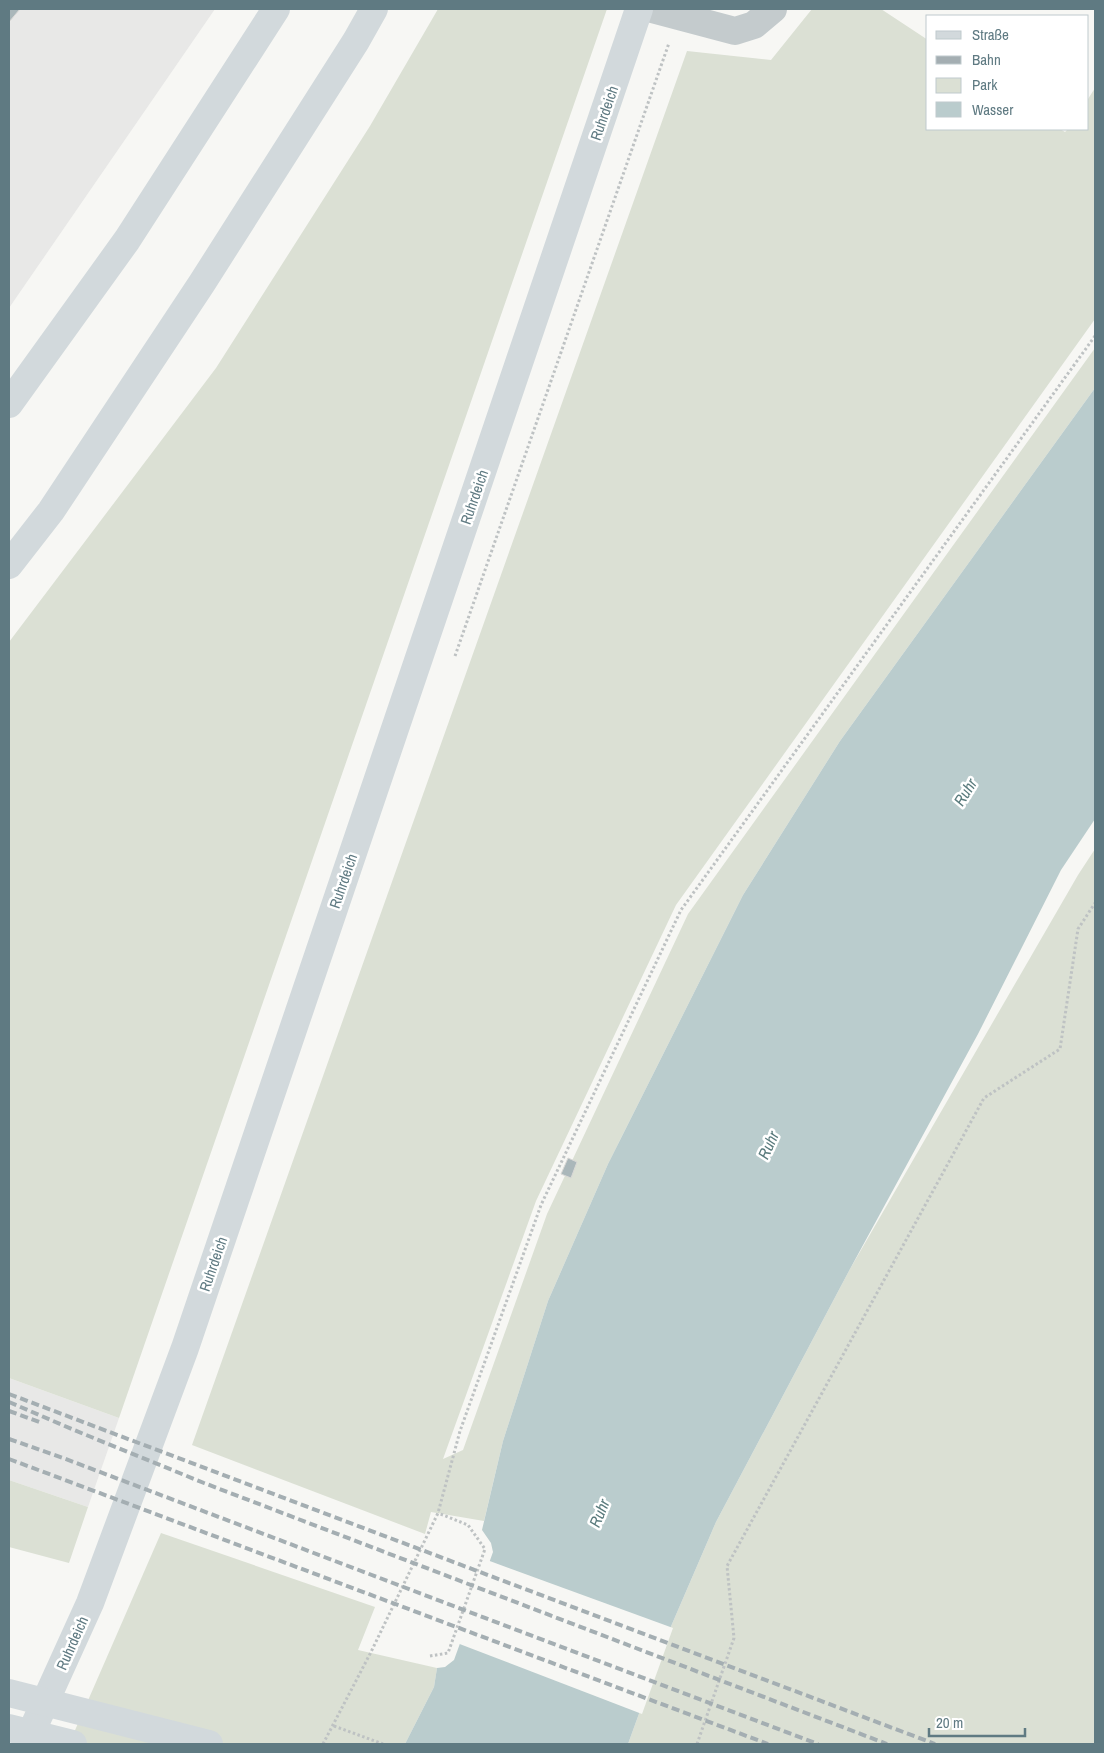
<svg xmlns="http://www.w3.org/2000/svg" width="1104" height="1753" font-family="'Archivo Narrow',sans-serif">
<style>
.built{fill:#e8e8e7}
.green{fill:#dbe0d4}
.water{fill:#bacccd}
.pier{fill:#f7f7f4}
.building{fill:#aab7ba;stroke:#d9d8d6}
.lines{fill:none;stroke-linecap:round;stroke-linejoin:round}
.path{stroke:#bec2c3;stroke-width:3;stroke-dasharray:2.5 2.5;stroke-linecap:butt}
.minor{stroke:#c4cbcd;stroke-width:28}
.secondary{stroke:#d2d9dc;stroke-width:28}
.motorway{stroke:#d2d9dc;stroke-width:28}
.rail{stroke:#a4aeb2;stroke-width:4;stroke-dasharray:8 4;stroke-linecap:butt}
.labels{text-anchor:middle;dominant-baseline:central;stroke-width:5;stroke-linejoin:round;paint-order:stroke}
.street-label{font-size:15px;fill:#5f7a82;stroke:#fff}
.water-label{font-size:16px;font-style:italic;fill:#5a7b7d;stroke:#fff}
</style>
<rect width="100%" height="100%" fill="#f7f7f4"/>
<!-- built -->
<path class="built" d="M9 9H215L9 308Z
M9 1378 119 1418 88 1507 9 1480Z"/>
<!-- green -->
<path class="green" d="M438 9H607L119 1418 9 1378V642L216 368 370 126Z
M812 9H881L928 40V129H1060L1065 132 1068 129H1088V99L1095 88V319L676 905 536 1201 443 1459 463 1450 547 1214 688 914 1095 348V388L840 741 743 895 608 1164 548 1301 503 1441 484 1521 431 1512 425 1534 192 1445 687 51 771 60Z
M1095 849V1744H628L669 1631 716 1522 850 1269 1078 875Z
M9 1480 88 1507 69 1563 9 1547Z
M161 1533 375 1607 358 1650 437 1668 434 1687 405 1744H69Z"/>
<!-- water -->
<path class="water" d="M1095 388V819L1061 870 978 1034 850 1269 716 1522 669 1631 628 1744H405L434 1687 437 1668 445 1667 454 1660 493 1552 491 1543 482 1530 503 1441 548 1301 608 1164 743 895 840 741Z"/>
<!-- pier -->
<path class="pier" d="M487 1560 673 1628 642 1714 457 1643Z"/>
<!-- building -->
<path class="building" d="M9 9H20L9 22Z
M568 1158 577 1162 571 1178 561 1174Z"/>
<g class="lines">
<!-- path -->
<path class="path" d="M455 656 669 43
M430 1656 448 1653 485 1549 468 1525 438 1513
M334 1726 383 1744
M323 1744 371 1652 438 1513 460 1431 541 1205 681 910 1095 336
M697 1744 734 1638 727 1566 984 1098 1060 1049 1078 929 1095 903"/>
<!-- minor -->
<path class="minor" d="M652 9 735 31 754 25 773 9"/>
<!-- secondary -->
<path class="secondary" d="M26 1744 90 1603 185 1348 639 9"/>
<!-- motorway -->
<path class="motorway" d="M9 404 127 240 276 9
M9 565 51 511 202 283 356 41 374 9
M9 1693 209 1744
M9 1728 73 1744"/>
<!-- rail -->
<path class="rail" d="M9 1394 935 1744
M9 1402 74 1430 204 1483 887 1744
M9 1411 42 1423
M9 1439 63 1458 818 1744
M9 1459 768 1744"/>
</g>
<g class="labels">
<!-- street labels -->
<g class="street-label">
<text transform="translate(604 113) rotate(-71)">Ruhrdeich</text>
<text transform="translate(474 497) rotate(-71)">Ruhrdeich</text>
<text transform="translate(343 881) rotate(-71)">Ruhrdeich</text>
<text transform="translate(213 1264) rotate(-71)">Ruhrdeich</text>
<text transform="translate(72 1643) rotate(-66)">Ruhrdeich</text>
</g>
<!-- water labels -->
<g class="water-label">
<text transform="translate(965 792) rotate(-58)">Ruhr</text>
<text transform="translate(768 1145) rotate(-65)">Ruhr</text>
<text transform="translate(599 1513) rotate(-67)">Ruhr</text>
</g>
</g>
<!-- border -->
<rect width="1104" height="1753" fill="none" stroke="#5f7a82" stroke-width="20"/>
<!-- legend -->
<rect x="926" y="15" width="162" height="115" fill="#ffffff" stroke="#bfcacd"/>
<rect x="936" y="31" width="25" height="8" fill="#d2d9dc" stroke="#bfcacd"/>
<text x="972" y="40" font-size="15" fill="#5f7a82">Straße</text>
<rect x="936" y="56" width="25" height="8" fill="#a4aeb2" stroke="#bfcacd"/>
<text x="972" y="65" font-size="15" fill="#5f7a82">Bahn</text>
<rect x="936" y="78" width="25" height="15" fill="#dbe0d4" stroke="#bfcacd"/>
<text x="972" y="90" font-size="15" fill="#5f7a82">Park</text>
<rect x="936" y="102" width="25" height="15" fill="#bacccd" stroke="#bfcacd"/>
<text x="972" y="115" font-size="15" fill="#5f7a82">Wasser</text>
<!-- scale -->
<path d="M929 1728v8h96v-8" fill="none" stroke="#5f7a82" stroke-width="2.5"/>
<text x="936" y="1728" font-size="15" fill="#5f7a82" stroke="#ffffff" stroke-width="4" paint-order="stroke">20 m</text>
</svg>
